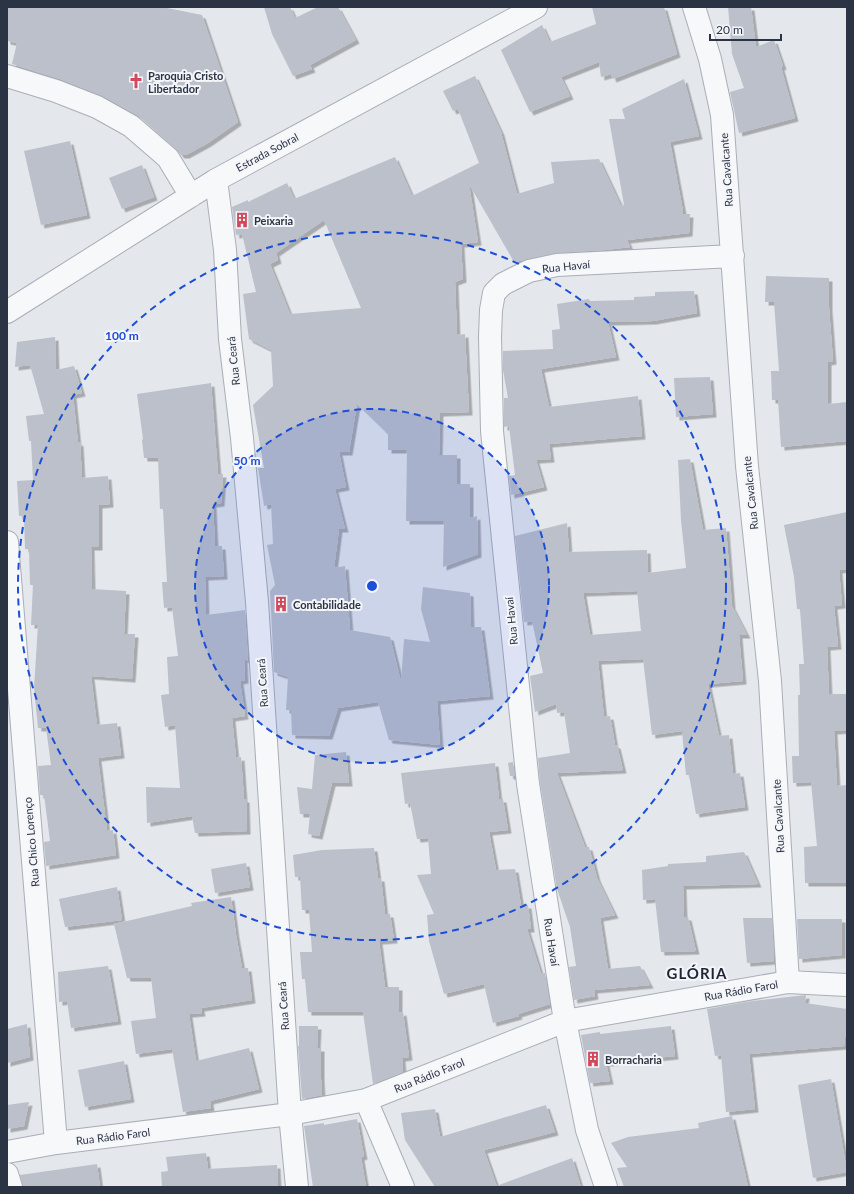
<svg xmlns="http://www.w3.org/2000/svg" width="854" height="1194" font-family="Lato,sans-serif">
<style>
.building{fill:#bbc0ca;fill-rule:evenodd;filter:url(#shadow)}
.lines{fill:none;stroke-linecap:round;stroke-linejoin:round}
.minor-casing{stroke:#a9aeb7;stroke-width:24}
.minor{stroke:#f7f8fa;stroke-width:22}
.ring{fill:none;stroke:#1d4ed8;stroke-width:2;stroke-dasharray:7 5}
.labels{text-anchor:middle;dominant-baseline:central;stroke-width:4;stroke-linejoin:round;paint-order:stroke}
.poi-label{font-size:11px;font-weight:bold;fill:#2b3445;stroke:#f4f6f9;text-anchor:start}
.street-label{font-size:11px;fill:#2b3445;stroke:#f4f6f9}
.district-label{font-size:15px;font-weight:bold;letter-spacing:1px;fill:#1d2536;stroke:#f4f6f9}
.centre{fill:#1d4ed8;stroke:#f4f6f9;stroke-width:2}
.ring-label{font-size:12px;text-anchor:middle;font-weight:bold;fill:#1d4ed8;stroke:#f4f6f9;stroke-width:4;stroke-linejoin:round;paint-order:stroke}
</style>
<defs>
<filter id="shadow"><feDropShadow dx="3.5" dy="3.5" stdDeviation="0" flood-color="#0004"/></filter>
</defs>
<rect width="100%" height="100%" fill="#e4e7ec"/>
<!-- building -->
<path class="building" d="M7 7H162L202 15 238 122 208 143 186 155H181L176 149 139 116 103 96 60 79 12 64 17 43 7 41Z
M264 7H290L295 18 318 7H338L356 40 310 65 312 69 293 76 272 34Z
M592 7H664L677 54 613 79 611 74 601 77 599 62 561 77 570 96 530 112 501 50 542 25 550 42 596 24Z
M728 7H751L756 47 774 40 783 66 781 67 795 118 739 133 730 92 744 88 732 54Z
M475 76 501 132 517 194 554 183 551 162 599 159 621 206 624 205 609 119H625L622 109 684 79 699 136 670 142 683 211 682 214H690L689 233 627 240 630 247 605 250 556 253 514 262 469 184 478 242 461 244 463 279 455 282 457 335 465 334 469 412 440 413 439 455H457V484H470V518L477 516 478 554 443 567 444 521H406L407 450H388V434L357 404 349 452H339L346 487 335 489 345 529H339L334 568 345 566 350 630 390 637 401 682 404 639 430 642 421 609 423 587 470 593 471 627H481L490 696 437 701 440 745 389 740 378 702 338 708 329 736 292 735 291 710H286L288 677 274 672 270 591 275 585 267 545 273 544 271 504 264 506 258 468H264L253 405 273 386 271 350 249 339 243 294 256 292 242 234 236 235 232 207 248 200V202L287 183 294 199 395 157 412 196 479 163 458 109 453 111 443 91ZM324 220 361 308 290 314 270 264 278 260 276 253Z
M70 141 87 215 41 225 24 151Z
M142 165 154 197 122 209 109 178Z
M766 276 829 278V308L833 361 828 362V404L847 402V441L781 447 778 400H772L771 371H779L774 302H765Z
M694 291 697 313 653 321 608 322 616 357 541 369 549 407 638 396 642 436 549 444 551 459 536 460 544 487 511 495 509 476 515 475 509 426 504 427V398H508L503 370V351L553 349 552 330 560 329 557 304 589 299 590 301 634 300V297L655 296V292Z
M55 337 56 370 74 366 82 393 73 395 78 443 80 442 82 478 108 476 110 504 99 505V547H91L92 589 126 591 124 634H135L132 679 91 676 97 725 117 723 121 755 98 758 107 831 113 830 116 855 46 866 44 842 50 841 44 795H40L38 766 51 765 46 728H38L34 688 38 625H31L33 585H30L29 549H25L24 516H19L17 481 33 480 31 441H29L26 416 44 414 30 365 15 367 17 342Z
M710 377 713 414 676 417 674 378Z
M211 383 218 474H223L221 503 213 504 215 546H222L224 576 205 577 206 615 245 610 248 661 244 659 245 680 240 681 245 716 232 718 236 758 241 757 244 799H246L247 831 195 833 192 816 147 823 146 787 180 788 175 725 165 727 161 695 169 694 167 657 178 656 172 607 164 608 162 582H167L163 509H160L158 458H144L142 440 143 439 137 394Z
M690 459 703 530 726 528 732 606 747 635H739L743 681 708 684 719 736 729 735 733 774 740 773 745 807 696 814 689 775H686L682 731 652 735 643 659 598 661 604 717 610 716 615 745H617L623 770 557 773 585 847H589L597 878 615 915 600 918 608 969 640 966 650 985 594 990 595 996 574 1000 569 967 576 966 570 927 557 889 540 782 538 758 570 753 564 712 557 713 556 704 535 712 530 676 543 673 532 621 524 622 515 536 567 523 569 552 647 550 648 573 686 568 681 520 678 460ZM637 591 641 631 590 635 583 593Z
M847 512V569L839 570 842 605 834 606 838 646 827 647 829 694H847V730L834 731 837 786 847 785V883H805L804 847 817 846 811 782 793 783 792 756H799L798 695H800L799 664H804L800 609H797L794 577 784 525Z
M346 752 349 783H332L319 836 308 834 310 814H300L297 787 312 789 315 755Z
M513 762 515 776H510L508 763Z
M495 763 499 799H503L508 830 489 832 496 870 515 869 521 905H528L531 929H527L541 974 545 973 550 1004 518 1014 519 1016 493 1023 484 984 444 994 429 941 427 915 434 914 417 875 431 874 428 838 417 839 410 803 405 804 401 773Z
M374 848 378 878H381L385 914H390L394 940 379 941 385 987H399V1013L403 1012 409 1057 402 1058 403 1072 373 1084 363 1012H308L305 979H302L300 952H312L309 910H302L300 877H295L293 855 322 850Z
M744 852 758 884 683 886 684 917H688L696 951 661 952 655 899 643 900 642 870 668 866V864L706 862V856Z
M246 863 250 887 215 893 211 869Z
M117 887 122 920 65 927 59 899Z
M231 897 236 935 242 968H248L252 1000 201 1008 202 1013 189 1014 196 1061 249 1048 259 1089 210 1101 211 1108 183 1112 172 1049 136 1054 131 1021 156 1018 151 978H127L114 924 192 906 191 903Z
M743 918H772L774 961 747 963Z
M797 919H842V955L799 959Z
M108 966 118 1021 71 1028 67 1001 59 1002 58 972Z
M806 995 805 1003 847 1009V1022L844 1046 749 1054 755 1109 726 1112 721 1055 715 1056 707 1009 752 1001Z
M27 1024 30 1057 7 1063V1029Z
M299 1026H318L317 1048H321V1079L322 1095 302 1099 298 1046H299Z
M671 1026 675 1056 606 1063 610 1081 590 1083 581 1035 600 1032V1034Z
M124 1061 131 1099 85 1107 78 1070Z
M831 1079 847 1172 813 1178 798 1085Z
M29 1102 24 1126 7 1129V1105Z
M546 1105 555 1132 484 1150 497 1187H435L405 1140 401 1113 435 1109 440 1137Z
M732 1116 748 1187H624L617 1168 627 1167 611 1143 628 1137 699 1128 698 1123Z
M357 1119 364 1156 361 1157 366 1187H313L304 1126 324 1123V1125Z
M206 1153 208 1169 277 1165 278 1187H162L161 1172 168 1171 166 1157Z
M572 1158 581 1187H500L499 1185Z
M97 1164 100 1187H23L20 1175Z"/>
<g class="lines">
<defs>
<path id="minor" d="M694 7 710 59 722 115 747 466 770 681 788 982
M7 76 56 91 97 107 131 126 168 158 191 196
M216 180 225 250 230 339 242 438 257 602 290 1114 297 1187
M7 312 216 180 536 7
M7 542 56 1143
M366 1100 403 1187
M7 1152 56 1143 290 1114 366 1100 565 1021 788 982 847 985
M7 1174 11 1187
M606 1187 587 1130 565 1021 528 784 492 431 490 337 491 310 494 293 503 284 529 271 557 265 733 256"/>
</defs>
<!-- minor casing -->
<use href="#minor" class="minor-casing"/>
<!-- minor -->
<use href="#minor" class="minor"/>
</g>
<!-- distance rings -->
<circle cx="372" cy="586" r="177" fill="#1d4ed8" fill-opacity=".12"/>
<g class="ring">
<circle cx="372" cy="586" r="177"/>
<circle cx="372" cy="586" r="354"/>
</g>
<!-- icons -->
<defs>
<symbol id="church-bare" viewBox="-9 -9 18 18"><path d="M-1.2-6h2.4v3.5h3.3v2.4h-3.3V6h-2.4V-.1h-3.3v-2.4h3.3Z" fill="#d1495b" stroke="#f4f6f9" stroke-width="2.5" paint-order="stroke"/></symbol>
<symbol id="building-bare" viewBox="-9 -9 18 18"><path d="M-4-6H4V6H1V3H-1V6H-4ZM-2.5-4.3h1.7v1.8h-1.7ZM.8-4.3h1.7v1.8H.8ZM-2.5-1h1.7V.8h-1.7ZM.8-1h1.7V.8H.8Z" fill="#d1495b" stroke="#f4f6f9" stroke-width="2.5" paint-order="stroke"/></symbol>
</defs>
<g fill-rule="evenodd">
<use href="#church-bare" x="125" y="70" width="22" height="22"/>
<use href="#building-bare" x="231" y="209" width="22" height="22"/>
<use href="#building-bare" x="270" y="593" width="22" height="22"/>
<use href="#building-bare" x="582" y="1048" width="22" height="22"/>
</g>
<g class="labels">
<!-- poi labels -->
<g class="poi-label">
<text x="148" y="75">Paroquia Cristo<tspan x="148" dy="13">Libertador</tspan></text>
<text x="254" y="220">Peixaria</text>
<text x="293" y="604">Contabilidade</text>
<text x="605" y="1059">Borracharia</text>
</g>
<!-- street labels -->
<g class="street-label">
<text transform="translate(267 152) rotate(-28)">Estrada Sobral</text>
<text transform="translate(726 170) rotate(-94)">Rua Cavalcante</text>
<text transform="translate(566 266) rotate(-6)">Rua Havaí</text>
<text transform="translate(233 361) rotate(-96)">Rua Ceará</text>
<text transform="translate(750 493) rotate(-96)">Rua Cavalcante</text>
<text transform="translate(511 621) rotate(-96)">Rua Havaí</text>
<text transform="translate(262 683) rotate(-94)">Rua Ceará</text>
<text transform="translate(778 816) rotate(-93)">Rua Cavalcante</text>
<text transform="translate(31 842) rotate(-95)">Rua Chico Lorenço</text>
<text transform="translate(552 942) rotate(81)">Rua Havaí</text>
<text transform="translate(741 990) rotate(-10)">Rua Rádio Farol</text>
<text transform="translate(283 1006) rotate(-94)">Rua Ceará</text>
<text transform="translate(429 1075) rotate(-22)">Rua Rádio Farol</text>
<text transform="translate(113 1136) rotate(-7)">Rua Rádio Farol</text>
</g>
<!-- district labels -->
<g class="district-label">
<text x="697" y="973">GLÓRIA</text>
</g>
</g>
<circle cx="372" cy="586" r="6" class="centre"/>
<g class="ring-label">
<text x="122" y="340">100 m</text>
<text x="247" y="465">50 m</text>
</g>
<!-- border -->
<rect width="854" height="1194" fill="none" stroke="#2b3445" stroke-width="16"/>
<!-- scale -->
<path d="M710 34v6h71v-6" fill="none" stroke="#2b3445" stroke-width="2"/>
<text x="716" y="34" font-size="12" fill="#2b3445" stroke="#f4f6f9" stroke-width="3" paint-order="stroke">20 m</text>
</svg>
